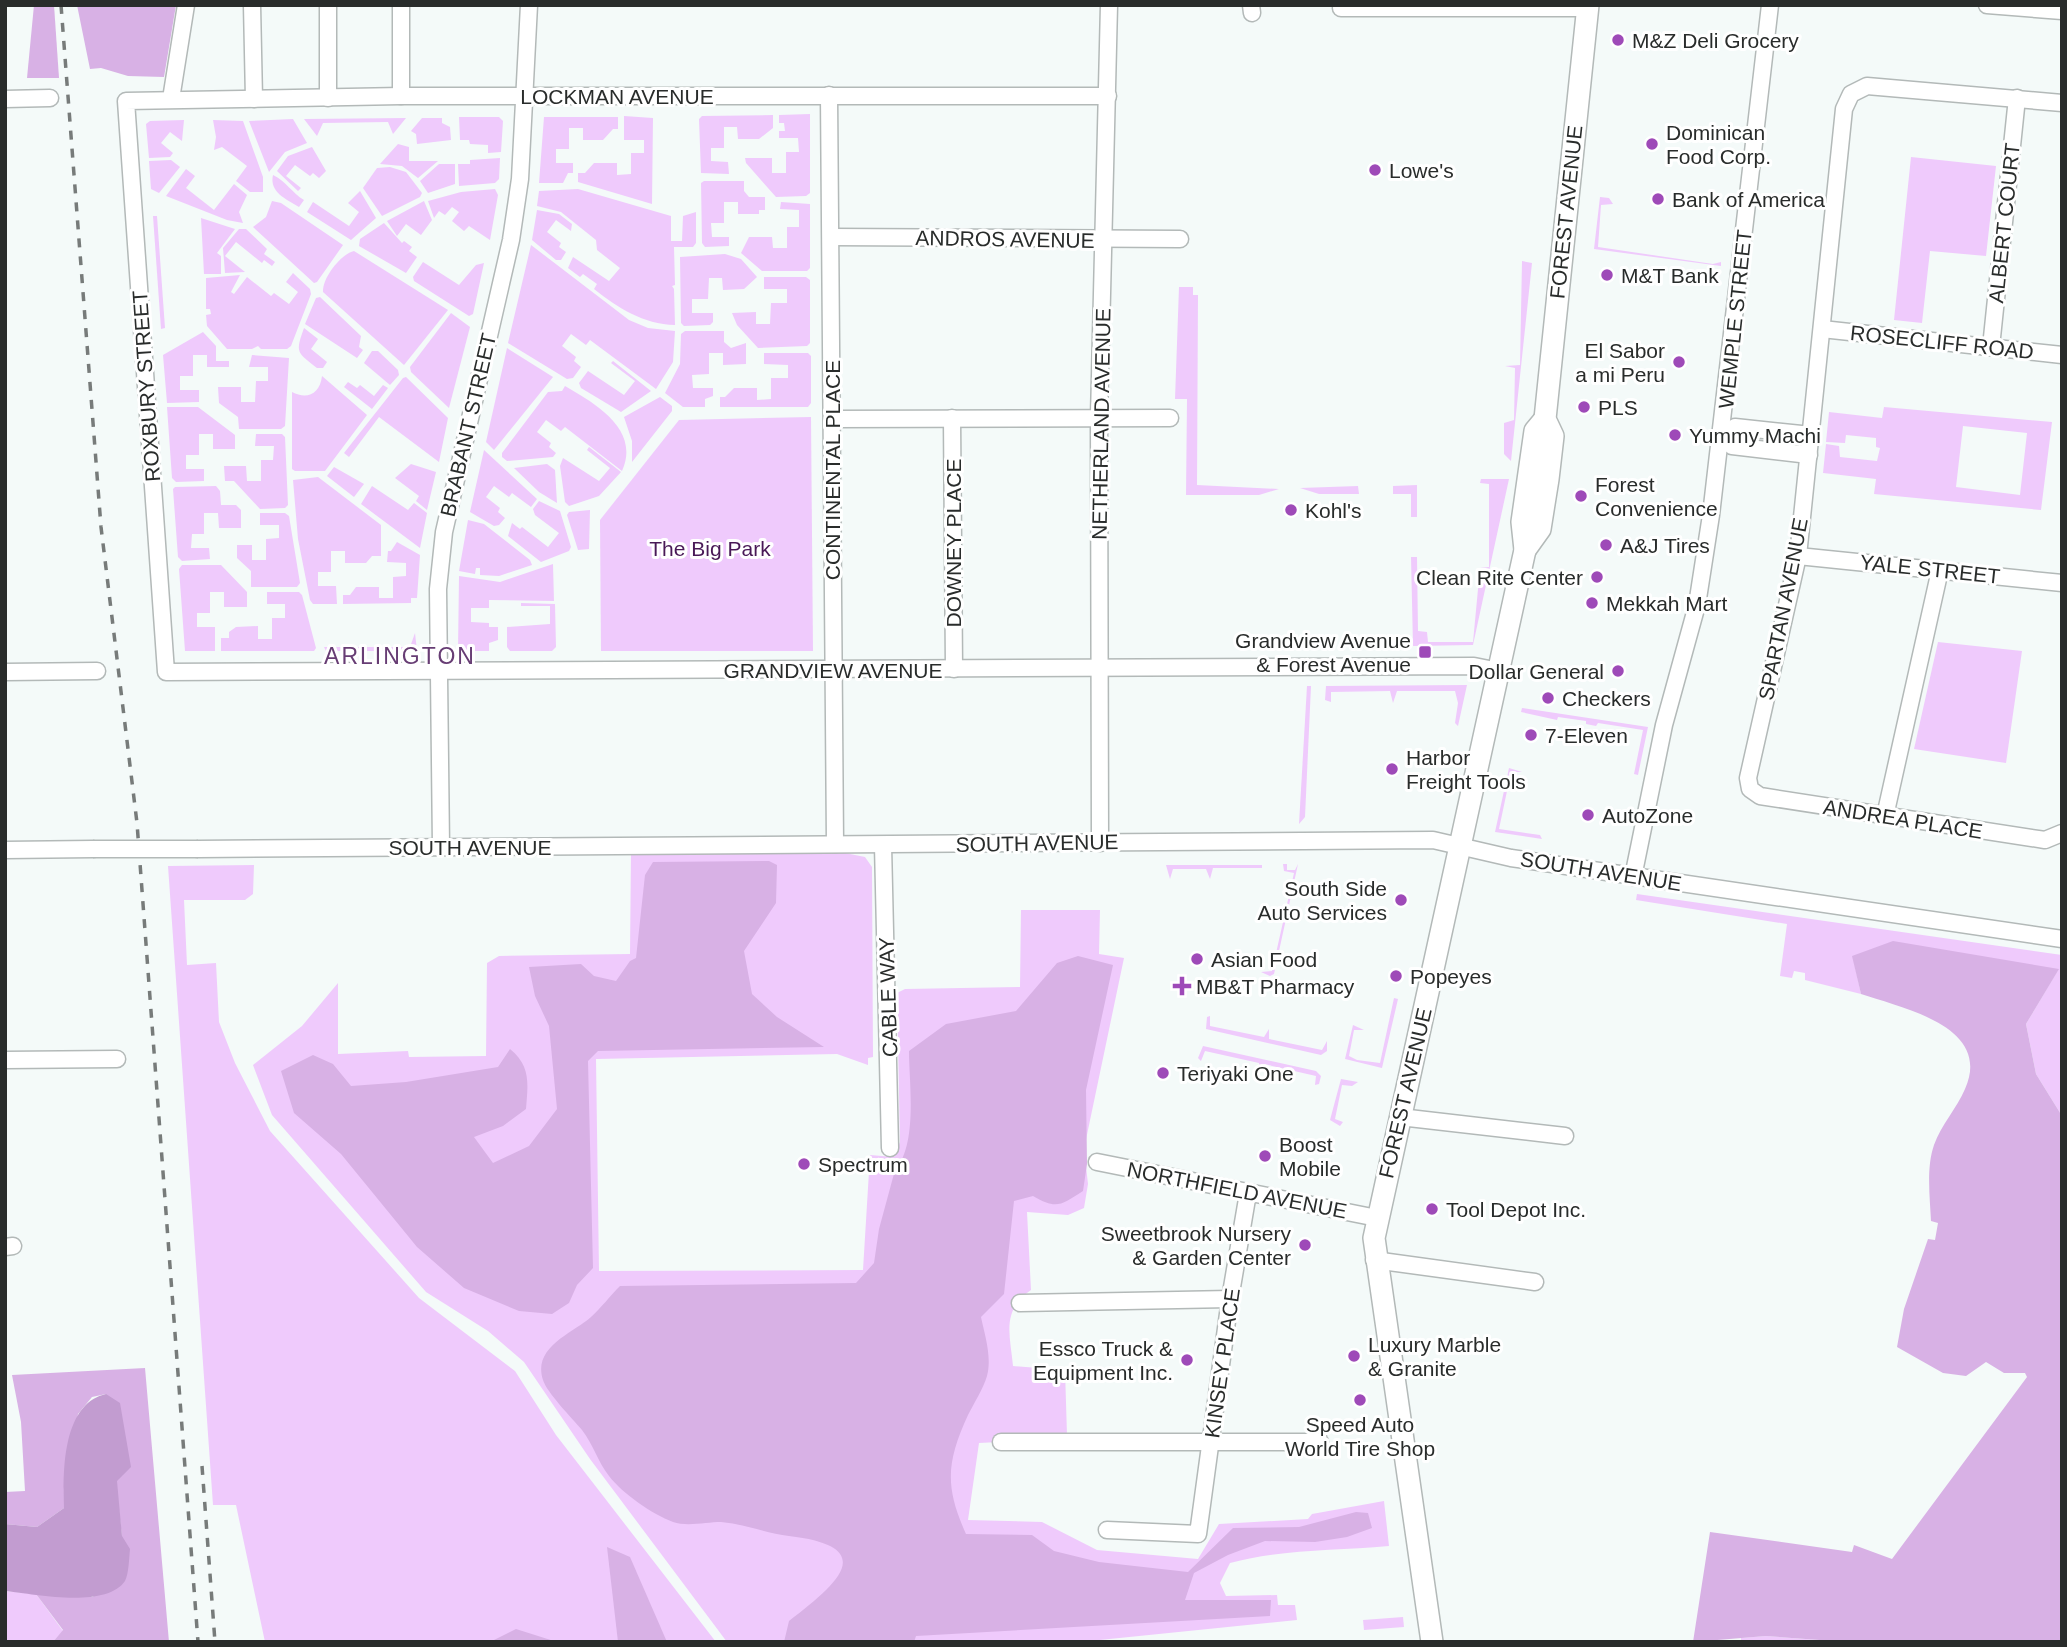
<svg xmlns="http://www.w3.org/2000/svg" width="2067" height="1647" viewBox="0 0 2067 1647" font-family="Helvetica,sans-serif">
  <rect width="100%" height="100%" fill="#f4faf9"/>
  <g fill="#efcafc" fill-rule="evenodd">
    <path d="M810 114V193L806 196 776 197 746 163 745 158H772V173H786V152H799L798 138H779V131H785L784 123H779V115Z"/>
    <path d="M773 115V128L759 139H738L737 127H724V148H711V161L728 162 729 174 701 173 699 119 702 116Z"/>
    <path d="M624 116 653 118 652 204 578 182V173H585L594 163H617V175L631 174V153H644V140H624Z"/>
    <path d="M459 117H499L503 121 501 152 488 153V145L470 144 469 140H460Z"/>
    <path d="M544 117H618V129H613L603 140H583V128H569V149H556V163H573V173H568L563 183H539Z"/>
    <path d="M406 118 393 134 388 122 323 123 317 136 304 119Z"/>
    <path d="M422 118H442V123L450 127 451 140 417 144 416 134 411 131Z"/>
    <path d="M293 119 307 143 285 152 269 172 249 121Z"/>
    <path d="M184 120 182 141 170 132 161 143 173 153 170 157 149 158 146 124 150 121Z"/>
    <path d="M213 120 243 121 263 177V192H250L236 181 247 166 222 147 214 150 216 137Z"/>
    <path d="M398 144 409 147V161H438L418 178 402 166 380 164Z"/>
    <path d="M312 147 326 171 319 178 313 173 310 176 295 165 286 176 301 188 298 191 277 171 288 156Z"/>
    <path d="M1911 157 1996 166 1986 256 1930 251 1922 323 1894 320Z"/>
    <path d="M500 158 499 179 495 183 459 186 458 164H470V160Z"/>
    <path d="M171 160 180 167 159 193 151 189 149 161Z"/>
    <path d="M439 164H455V184L428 193 420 181Z"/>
    <path d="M390 167 406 172 422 193 420 197 382 216 363 188 377 168Z"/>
    <path d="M186 169 195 176 186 188 214 210 234 184 247 195 239 212 243 223 227 220 166 196Z"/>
    <path d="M273 175C286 181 292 193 304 200L299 207C286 199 269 192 273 175Z"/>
    <path d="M704 181H744V191L749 197H765V210H759V214H738V202H724V223H711L712 237H729V246L705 247 702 243 701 183Z"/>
    <path d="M495 189 498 195 490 240 469 226 464 231 452 221 459 212 452 207 445 215 439 211 434 218 428 201 461 192Z"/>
    <path d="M578 189 671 216V241H682L683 216 696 212V243L693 247H674L675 285 672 286 674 289 675 325C643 324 618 308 594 289L597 284 583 274 580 277 568 268 573 257 609 281 620 268 597 250 596 240 561 212 537 206 539 191Z"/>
    <path d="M360 191 376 218 351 240 307 212 313 202 349 226 359 212 348 203Z"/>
    <path d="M1600 197 1609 198 1613 204 1601 205 1598 247 1713 264 1721 262V266L1594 249Z"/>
    <path d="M272 201 281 203 343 245 317 282 314 283 253 227 266 217Z"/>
    <path d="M424 201 432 220 421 235 406 224 397 236 387 221Z"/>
    <path d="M781 202 810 204V268L807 271H762L741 253 749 237H772L773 248H787V227H799V210L780 209Z"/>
    <path d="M537 210 559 214 572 224 571 231 556 220 547 232 561 243 559 247 566 252 561 260H556L532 240Z"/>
    <path d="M153 216H157L165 328 161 329Z"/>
    <path d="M201 218 235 229 217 253 221 256V274H204Z"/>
    <path d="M384 223 402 243 404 241 412 247 409 251 417 257 406 273 359 246 360 239Z"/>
    <path d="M239 229H246L267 249 264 254 275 262 272 266 264 260 262 263 236 242 225 256 245 272 225 273 223 248Z"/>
    <path d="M531 245 629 320 648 328 675 331 673 362 656 389 590 340 586 345 571 334 562 346 576 357 574 361 581 367 573 378 567 379 508 343Z"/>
    <path d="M354 251 448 310 404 365 323 292C322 278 341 254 354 251Z"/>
    <path d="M725 254 741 259 757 277 744 289 723 290 722 278H709L708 299H692V313H713V322L710 325 684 326 681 323 680 257Z"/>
    <path d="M1522 261 1532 263 1511 461 1504 454V423L1514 420 1515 368 1505 366 1520 365Z"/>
    <path d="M423 262 459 285 476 265 484 263 473 314 469 316 414 281 413 277Z"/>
    <path d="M293 273 310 289 311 294 291 346 287 349H261L258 346 252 349H227L207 326 206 315 211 314 210 309H206V278L240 275 231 292 234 294 247 277 271 296 274 293 289 304 298 292 286 282Z"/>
    <path d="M764 277H806L810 280V343L807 346 758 348 737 325 732 313 756 312V324H770L771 303H787V289H764Z"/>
    <path d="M1179 287H1193V295H1198L1197 485 1279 489 1259 495H1186L1187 399H1175Z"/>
    <path d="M320 297 361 336 359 347 363 350 357 358 305 324 316 298Z"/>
    <path d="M451 313 470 327 449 408 411 372 410 367Z"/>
    <path d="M304 328 318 339 311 349 327 362 323 368H317C297 352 295 353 304 328Z"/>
    <path d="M685 331H724V342L731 348 746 343V364L723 365V353H709V374L692 375 693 388H713V396L705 399V407H683L665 393 680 364 681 334Z"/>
    <path d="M203 332 216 346V361H229V367H207V355H193V376H180V390H199V402L167 403 163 355Z"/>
    <path d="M507 348 553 377 494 450 486 442Z"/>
    <path d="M372 351H378L398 370 399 375 390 385 364 363Z"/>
    <path d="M764 353H808L811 356V403L808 407H720V397H725L734 388H757V400L771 399V378H788V365L764 364Z"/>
    <path d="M252 355 289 358 285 426 281 429H239L238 417 219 403 218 387H241V402H255L256 381H268V367H249Z"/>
    <path d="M613 361 651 391 621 412 581 388 579 383 588 371 624 395 635 381 611 363Z"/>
    <path d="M322 376 367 415 325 471H295L292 469V392C307 400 320 394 322 376Z"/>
    <path d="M406 377 448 418 439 462 379 417 349 457 344 453 403 378Z"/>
    <path d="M348 382 357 388 360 385 374 396 383 385 388 388 372 409 344 387Z"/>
    <path d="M565 386C594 403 641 429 622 471L565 427 561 431 546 420 537 432 551 443 549 447 556 453 553 457 507 461 502 457V453L548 392 562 391Z"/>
    <path d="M660 397 672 406V411L632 462V441L624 417Z"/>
    <path d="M167 407H198L235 435V449H213V434H199V455H186V469H204V481L176 482 172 478Z"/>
    <path d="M1884 407 2052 422 2041 510 1874 494 1876 479 1823 473 1826 444 1839 446 1840 457 1877 461 1880 448 1876 447V438L1846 435 1845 443 1826 442 1829 412 1882 418ZM1963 426 2027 433 2020 495 1956 487Z"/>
    <path d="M811 417 813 651H601L600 520 679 420Z"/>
    <path d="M256 434H282L285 437 288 505 285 508 260 509 234 481H225L224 466H246L247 481H261V460H273L274 446H255Z"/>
    <path d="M589 447 621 472 599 496 569 506 565 502 560 466 563 458 599 481 610 468 587 450Z"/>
    <path d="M484 450 537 499 531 507 512 493 509 497 494 486 486 497 500 508 498 512 505 518 499 525 494 526 470 512Z"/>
    <path d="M411 464 436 472 427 510 416 501 419 496 395 478Z"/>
    <path d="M547 464 555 470 557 503 539 492 514 468Z"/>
    <path d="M334 467 364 484 354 497 327 476Z"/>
    <path d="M318 477 381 525V556H372L366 563H345V551H331V572H318V586H336L337 604H313L310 600 298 539 293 480Z"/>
    <path d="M1481 479H1509L1473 645 1413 646 1411 557H1417L1418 631 1427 632 1428 642H1473L1480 568 1489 567V484L1480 483Z"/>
    <path d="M1417 485V517H1411V494H1393V486Z"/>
    <path d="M216 486 220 491 221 505H236L241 510V528H219L218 513H204V534H192L191 548H209L210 559 182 561 178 557 173 489 175 487Z"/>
    <path d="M372 486 408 510 414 503 427 513 420 548 361 504Z"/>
    <path d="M1358 486 1359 494H1319L1300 488Z"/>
    <path d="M539 501 560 511 571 547 569 551 541 562 508 536 512 523 520 529 522 527 548 547 559 533 535 515 533 509Z"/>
    <path d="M590 510 589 549 578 550 567 515 569 512Z"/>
    <path d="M260 513H285L289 516 300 583 297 587H251V571L237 558V545H252V560H266V539L279 538V525H260Z"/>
    <path d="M468 520 484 524 530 560 532 565 499 576 480 575V568H476L475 574 459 571Z"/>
    <path d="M397 542 420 555 417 598H411V603L343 604V595H350L356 587H379V598H393V577L406 576V563L387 562 388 551H391Z"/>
    <path d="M553 564 554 601 489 600V608H471V622L489 623V627H498V640L489 643V651H458L459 576 500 582Z"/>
    <path d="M182 565H221L247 592V607H224V592H210V613H197V627H215V651H185L179 569Z"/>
    <path d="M267 592H299L302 595 316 648 314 651H221V638H229V632L236 627 258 626V639H272V618H285V604H267Z"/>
    <path d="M521 603 555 604 556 647 552 651H510L507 647V627L550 624V606H521Z"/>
    <path d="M415 633 417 651H326L324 647H410Z"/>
    <path d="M1938 642 2022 651 2006 763 1914 749Z"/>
    <path d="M1467 685 1458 726 1455 723 1458 703 1455 691H1397L1393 703 1390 691 1331 692V702L1325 700 1326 686Z"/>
    <path d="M1307 686H1311L1305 817 1299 824Z"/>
    <path d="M1522 708 1648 727 1638 775 1634 774 1643 730 1598 723 1596 726 1586 724V721L1558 717 1557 720 1521 712Z"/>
    <path d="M1509 768 1522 772H1511L1499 829 1540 835 1542 839 1495 832Z"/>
    <path d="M835 851 865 857 872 867 873 1057 868 1058V1065L837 1054 596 1059 599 1271 863 1270 870 1155 894 1157 900 1142 897 993 905 989 1020 987 1021 910H1100L1099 954 1124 958 1084 1149 1088 1184 1084 1208 1068 1215 1027 1212 1031 1290C1001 1311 1010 1334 1013 1366L1065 1370 1067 1435 1057 1439 979 1443 968 1520 1042 1522 1097 1550 1198 1559 1219 1524 1308 1519 1312 1514 1384 1501 1389 1546C1335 1551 1282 1549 1230 1563L1220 1583 1226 1596 1277 1595 1278 1605H1295L1297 1620 1080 1642H727L590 1459 524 1362 488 1331 426 1292 272 1115 253 1065 302 1026 338 983V1054L408 1051 409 1057 486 1056 487 963 499 956 630 954 631 852Z"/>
    <path d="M1283 864H1287V870H1295L1298 864 1274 974 1270 976 1261 972 1272 971 1294 873 1284 871Z"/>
    <path d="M254 865 253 894 245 900H184L187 965 216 963 219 1022 235 1063 270 1131 419 1298 515 1371 556 1435 716 1642H265L236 1505H213L168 866Z"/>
    <path d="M1166 865H1262V868H1213L1210 879 1206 869H1173L1170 879Z"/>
    <path d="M1637 894 2062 955V1116L2036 1074 2026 1024 2058 970 1853 957 1861 994 1805 980V973L1794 971 1792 978 1780 976 1787 924 1636 900Z"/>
    <path d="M1394 998 1398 999 1382 1068 1345 1059 1353 1025 1364 1030H1354L1349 1056 1357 1060 1380 1063Z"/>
    <path d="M1210 1016V1026L1264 1037 1269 1029V1039L1322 1050 1327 1041V1051L1321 1055 1206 1029 1207 1017Z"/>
    <path d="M1203 1046 1316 1071 1321 1076 1319 1084 1315 1085 1316 1076 1264 1064 1259 1073V1063L1205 1051 1201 1061 1198 1058Z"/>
    <path d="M1341 1079 1358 1082 1352 1086 1342 1085 1335 1119 1343 1122 1340 1126 1330 1120Z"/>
    <path d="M5 1591 36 1594 63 1631 53 1642H5Z"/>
    <path d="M1403 1617 1404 1627 1364 1630 1363 1620Z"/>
    <path d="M1766 1636 1847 1642H1741V1638Z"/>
  </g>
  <g fill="#d8b1e5">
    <path d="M34 5H54L59 78H27Z"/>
    <path d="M77 5H176L164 77 128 76 101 68 90 69Z"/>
    <path d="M769 861 777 865 776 903 744 951 752 994 777 1017 824 1047 598 1051 588 1061 593 1268 577 1285 569 1303 552 1314 519 1311 464 1288 417 1247 341 1154 294 1113 281 1071 313 1055 333 1064 351 1086 406 1082 498 1067 510 1049C531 1066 528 1084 526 1109L503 1126 474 1137 493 1163 529 1146 557 1109 549 1026 535 996 529 967 581 964 594 976 616 981 630 961 636 958 645 875 653 862Z"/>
    <path d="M1893 941 2059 969 2026 1024 2036 1074 2062 1116V1642H1847L1766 1636 1693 1642 1710 1532 1852 1552 1854 1545 1892 1559 2027 1377 2025 1373H2004L1986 1362 1966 1376 1943 1373 1897 1347 1904 1309 1928 1239 1935 1240 1938 1223 1931 1221C1930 1198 1926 1168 1934 1145 1941 1125 1957 1108 1965 1089 1993 1026 1902 1008 1861 994L1852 956Z"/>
    <path d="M1078 956 1113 965 1086 1090 1087 1164 1083 1191C1061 1205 1057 1210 1033 1196L1014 1201 1004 1294 981 1317C985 1336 992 1357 987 1376 983 1389 974 1403 968 1415 946 1463 945 1487 966 1534L1032 1535 1054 1551 1099 1562 1188 1572 1233 1528 1299 1527 1356 1512 1368 1513 1372 1528 1347 1537 1315 1542 1265 1541 1228 1555 1194 1573 1185 1600H1271L1270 1616 916 1636 914 1642H784L789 1621C836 1585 882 1547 789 1536 766 1533 744 1524 721 1522 707 1522 687 1527 673 1522 652 1514 623 1494 609 1476 598 1462 593 1444 582 1430 572 1418 547 1393 543 1380 532 1347 573 1333 591 1317 601 1308 610 1296 620 1286L856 1283 874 1263 879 1229 895 1170C918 1144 909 1083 909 1051L946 1024 1016 1011 1057 963Z"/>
    <path d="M145 1368 169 1642H53L63 1630 36 1594 93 1597 122 1537 106 1394 92 1397 78 1414 64 1508 37 1527 5 1524V1492L25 1491 21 1422 12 1375Z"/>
    <path d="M607 1547 630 1557 667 1642H618Z"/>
    <path d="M516 1629 557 1642H490Z"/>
  </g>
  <path fill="#c29cd0" d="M106 1394 120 1403 131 1467 117 1481 122 1536 130 1549C129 1558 129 1573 125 1581 106 1609 35 1594 5 1591V1524L37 1527 64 1508C63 1472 62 1404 106 1394Z"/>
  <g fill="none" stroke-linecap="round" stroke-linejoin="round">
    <defs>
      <g id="minor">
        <path d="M252 5 254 99"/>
        <path d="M328 5V98"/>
        <path d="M401 5V96"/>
        <path d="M1251 5 1252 13"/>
        <path d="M1987 5 2062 11"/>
        <path d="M1341 8H1588"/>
        <path d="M829 95 835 844"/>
        <path d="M1108 96H401L126 101 166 672 1474 666 1499 671"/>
        <path d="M5 99 50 98"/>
        <path d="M171 99 186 5"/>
        <path d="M2062 103 1867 86 1851 94 1844 109 1798 556 1748 778 1750 789 1760 796 2045 840 2062 833"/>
        <path d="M831 237 1180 239"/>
        <path d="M1822 329 2062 355"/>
        <path d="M1991 347 2017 98"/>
        <path d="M952 418 954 669"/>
        <path d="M832 419 1170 418"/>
        <path d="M1809 455 1732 446 1722 435 1735 427 1811 435"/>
        <path d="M1798 556 2062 583"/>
        <path d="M5 672 97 671"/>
        <path d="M1885 816 1940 570"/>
        <path d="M1100 843 1099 417 1109 5"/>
        <path d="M883 845 890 1148"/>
        <path d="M441 847 438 589 444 532 511 240 520 179 529 5"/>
        <path d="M198 849 1433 840 1511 858 2062 939"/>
        <path d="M5 850 93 849"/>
        <path d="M1633 877 1664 725 1697 605 1711 515 1770 5"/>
        <path d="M5 1060 117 1059"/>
        <path d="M1400 1117 1565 1136"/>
        <path d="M1097 1162 1377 1218"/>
        <path d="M5 1247 13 1246"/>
        <path d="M1374 1260 1535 1282"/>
        <path d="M1020 1303 1230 1299"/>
        <path d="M1001 1442H1320"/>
        <path d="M1107 1530 1198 1534 1230 1299 1248 1193"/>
      </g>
      <g id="major">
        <path d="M1525 550 1540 529 1548 479 1553 436 1545 419 1588 5"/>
        <path d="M1432 1642 1374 1238 1525 550 1522 522 1535 431 1545 419"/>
      </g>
    </defs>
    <use href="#minor" stroke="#b3b9b8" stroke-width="19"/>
    <use href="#major" stroke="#b3b9b8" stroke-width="24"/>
    <use href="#minor" stroke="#fff" stroke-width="16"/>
    <use href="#major" stroke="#fff" stroke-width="21"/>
    <g stroke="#777b7a" stroke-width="3.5" stroke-dasharray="9 9" stroke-linecap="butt">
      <path d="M61 5 101 527 137 823 198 1642"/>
      <path d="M202 1466 215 1642"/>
    </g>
    <defs>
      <path id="minor-bridge" d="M93 849H198"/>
    </defs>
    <use href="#minor-bridge" stroke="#b3b9b8" stroke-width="19" stroke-linecap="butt"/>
    <use href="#minor-bridge" stroke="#fff" stroke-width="16"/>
  </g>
  <g fill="#9e4ab8" stroke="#fff" stroke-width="2.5">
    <circle cx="1618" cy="40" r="7"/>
    <circle cx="1652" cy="144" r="7"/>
    <circle cx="1375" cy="170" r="7"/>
    <circle cx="1658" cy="199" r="7"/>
    <circle cx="1607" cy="275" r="7"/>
    <circle cx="1679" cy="362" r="7"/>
    <circle cx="1584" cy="407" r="7"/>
    <circle cx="1675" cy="435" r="7"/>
    <circle cx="1581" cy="496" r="7"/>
    <circle cx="1291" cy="510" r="7"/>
    <circle cx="1606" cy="545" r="7"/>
    <circle cx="1597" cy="577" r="7"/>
    <circle cx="1592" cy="603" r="7"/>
    <rect x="1418" y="645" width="14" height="14" rx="3.5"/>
    <circle cx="1618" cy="671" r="7"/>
    <circle cx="1548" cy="698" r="7"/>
    <circle cx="1531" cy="735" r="7"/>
    <circle cx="1392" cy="769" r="7"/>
    <circle cx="1588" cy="815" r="7"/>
    <circle cx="1401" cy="900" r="7"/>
    <circle cx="1197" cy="959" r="7"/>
    <circle cx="1396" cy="976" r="7"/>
    <path d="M1178.5 975.5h7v7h7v7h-7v7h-7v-7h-7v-7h7z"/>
    <circle cx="1163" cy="1073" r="7"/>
    <circle cx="1265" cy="1156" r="7"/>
    <circle cx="804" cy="1164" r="7"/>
    <circle cx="1432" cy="1209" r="7"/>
    <circle cx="1305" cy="1245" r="7"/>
    <circle cx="1354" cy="1356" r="7"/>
    <circle cx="1187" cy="1360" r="7"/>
    <circle cx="1360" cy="1400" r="7"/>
  </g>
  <g text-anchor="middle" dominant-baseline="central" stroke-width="6" stroke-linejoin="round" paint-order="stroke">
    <g font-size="21" fill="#292c2b" stroke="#fff" text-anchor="start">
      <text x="1632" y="40">M&amp;Z Deli Grocery</text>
      <text x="1666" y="132">Dominican<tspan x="1666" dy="24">Food Corp.</tspan></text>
      <text x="1389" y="170">Lowe's</text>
      <text x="1672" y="199">Bank of America</text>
      <text x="1621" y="275">M&amp;T Bank</text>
      <text x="1665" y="350" text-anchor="end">El Sabor<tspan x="1665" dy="24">a mi Peru</tspan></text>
      <text x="1598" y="407">PLS</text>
      <text x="1689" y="435">Yummy Machi</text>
      <text x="1595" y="484">Forest<tspan x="1595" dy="24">Convenience</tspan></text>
      <text x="1305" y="510">Kohl's</text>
      <text x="1620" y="545">A&amp;J Tires</text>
      <text x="1583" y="577" text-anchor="end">Clean Rite Center</text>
      <text x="1606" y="603">Mekkah Mart</text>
      <text x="1411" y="640" text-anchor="end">Grandview Avenue<tspan x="1411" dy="24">&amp; Forest Avenue</tspan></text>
      <text x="1604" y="671" text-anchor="end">Dollar General</text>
      <text x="1562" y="698">Checkers</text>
      <text x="1545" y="735">7-Eleven</text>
      <text x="1406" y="757">Harbor<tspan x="1406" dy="24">Freight Tools</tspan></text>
      <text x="1602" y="815">AutoZone</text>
      <text x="1387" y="888" text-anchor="end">South Side<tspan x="1387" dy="24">Auto Services</tspan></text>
      <text x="1211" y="959">Asian Food</text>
      <text x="1410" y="976">Popeyes</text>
      <text x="1196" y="986">MB&amp;T Pharmacy</text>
      <text x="1177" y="1073">Teriyaki One</text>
      <text x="1279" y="1144">Boost<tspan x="1279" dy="24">Mobile</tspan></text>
      <text x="818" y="1164">Spectrum</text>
      <text x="1446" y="1209">Tool Depot Inc.</text>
      <text x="1291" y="1233" text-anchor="end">Sweetbrook Nursery<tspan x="1291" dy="24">&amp; Garden Center</tspan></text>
      <text x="1368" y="1344">Luxury Marble<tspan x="1368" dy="24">&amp; Granite</tspan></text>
      <text x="1173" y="1348" text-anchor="end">Essco Truck &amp;<tspan x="1173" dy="24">Equipment Inc.</tspan></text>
      <text x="1360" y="1424" text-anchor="middle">Speed Auto<tspan x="1360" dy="24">World Tire Shop</tspan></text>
    </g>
    <g font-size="21" fill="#292c2b" stroke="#fff">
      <text x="617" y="96">LOCKMAN AVENUE</text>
      <text transform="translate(1566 212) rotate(-84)">FOREST AVENUE</text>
      <text transform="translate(2004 223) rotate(-84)">ALBERT COURT</text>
      <text transform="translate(1005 239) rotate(1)">ANDROS AVENUE</text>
      <text transform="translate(1735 319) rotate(-84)">WEMPLE STREET</text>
      <text transform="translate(1942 342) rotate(6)">ROSECLIFF ROAD</text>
      <text transform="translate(146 386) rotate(-94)">ROXBURY STREET</text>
      <text transform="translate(1101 424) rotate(-89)">NETHERLAND AVENUE</text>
      <text transform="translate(468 425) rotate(-77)">BRABANT STREET</text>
      <text transform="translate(832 470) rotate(-90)">CONTINENTAL PLACE</text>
      <text transform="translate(953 543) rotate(-90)">DOWNEY PLACE</text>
      <text transform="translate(1930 569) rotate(6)">YALE STREET</text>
      <text transform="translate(1783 609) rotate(-79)">SPARTAN AVENUE</text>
      <text x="833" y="670">GRANDVIEW AVENUE</text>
      <text transform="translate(1903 819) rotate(9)">ANDREA PLACE</text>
      <text transform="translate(1037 843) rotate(-1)">SOUTH AVENUE</text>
      <text x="470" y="847">SOUTH AVENUE</text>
      <text transform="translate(1601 871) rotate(9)">SOUTH AVENUE</text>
      <text transform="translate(888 997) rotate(-92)">CABLE WAY</text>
      <text transform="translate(1405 1093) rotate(-77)">FOREST AVENUE</text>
      <text transform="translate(1237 1190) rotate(11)">NORTHFIELD AVENUE</text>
      <text transform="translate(1222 1363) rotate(-82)">KINSEY PLACE</text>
    </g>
    <g font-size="21" fill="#491957" stroke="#fff">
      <text x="710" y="548">The Big Park</text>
    </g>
    <g font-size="23" letter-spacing="2" fill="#673d74" stroke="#fff">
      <text x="400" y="656">ARLINGTON</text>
    </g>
  </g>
  <rect width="2067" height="1647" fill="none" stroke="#292c2b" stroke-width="14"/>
</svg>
